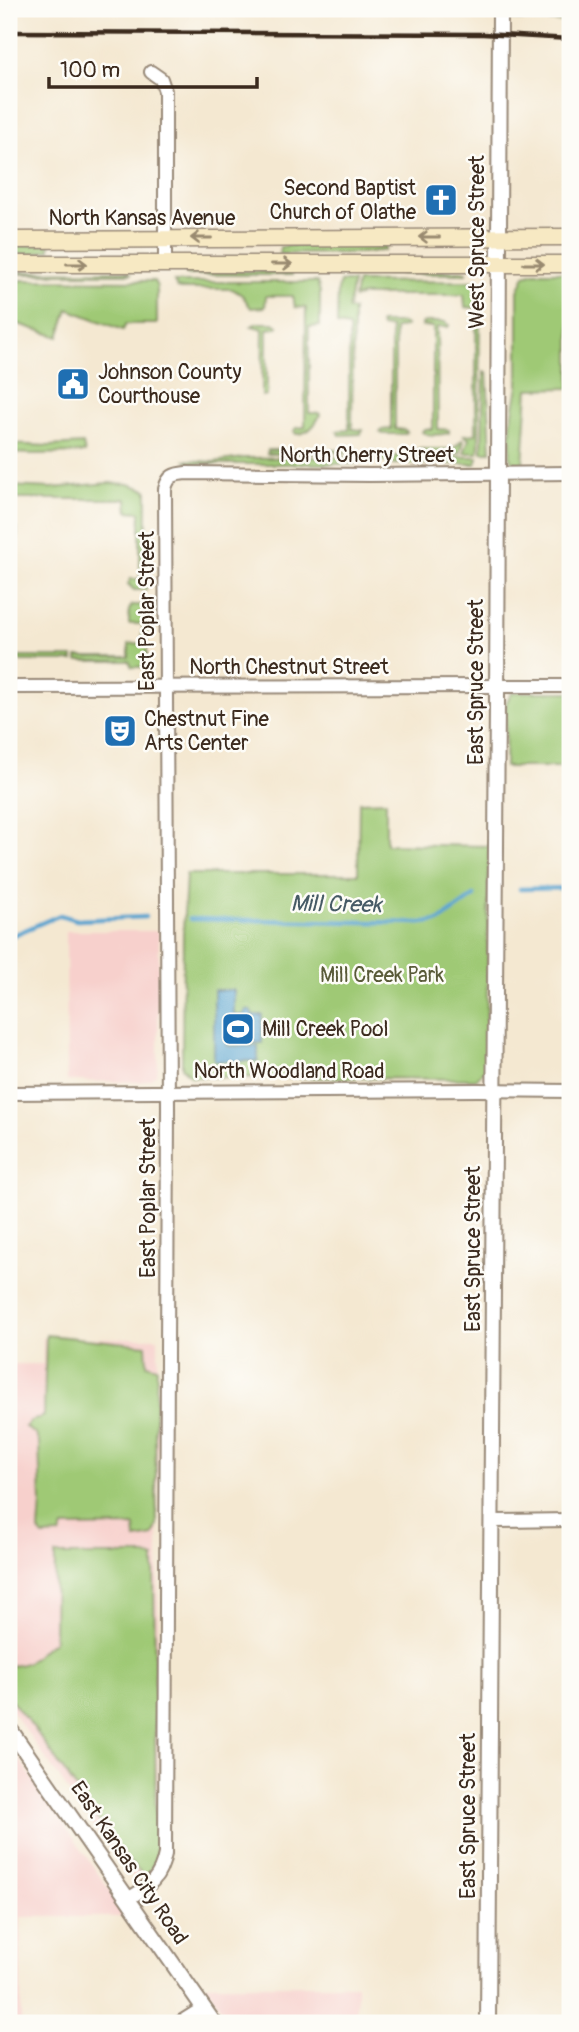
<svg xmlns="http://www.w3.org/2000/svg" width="579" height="2032" viewBox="0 0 579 2032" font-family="Pangolin,sans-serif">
  <rect width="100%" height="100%" fill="#fdfcf7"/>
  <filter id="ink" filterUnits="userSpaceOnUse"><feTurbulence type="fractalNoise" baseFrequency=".0143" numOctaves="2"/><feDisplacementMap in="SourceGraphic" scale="14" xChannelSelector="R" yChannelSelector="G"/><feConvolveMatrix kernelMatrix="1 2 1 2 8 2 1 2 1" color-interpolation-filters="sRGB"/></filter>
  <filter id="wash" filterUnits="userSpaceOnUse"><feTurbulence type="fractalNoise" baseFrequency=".00686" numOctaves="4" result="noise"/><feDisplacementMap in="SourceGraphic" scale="28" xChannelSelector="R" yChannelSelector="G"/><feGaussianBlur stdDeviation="1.57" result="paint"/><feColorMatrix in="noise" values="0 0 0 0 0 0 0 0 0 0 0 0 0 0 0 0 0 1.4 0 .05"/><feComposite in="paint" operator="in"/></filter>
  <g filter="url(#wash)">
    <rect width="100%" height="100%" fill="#f4e8d1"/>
    <g fill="#f7d0cc">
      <path d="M66 931H159L158 1067 157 1073 151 1079 141 1082 67 1081Z"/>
      <path d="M43 1338H158V1858L151 1872 140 1876H131L124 1869 9 1707V1364H43Z"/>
      <path d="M9 1744 128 1917H21V2023H9Z"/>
      <path d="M205 1985H357L356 2023H231Z"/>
    </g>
    <g fill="#9fc975" stroke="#6d7a4a" stroke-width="2">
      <path d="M506 9H570V22L506 19Z"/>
      <path d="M50 244V250L32 254H9V246Z"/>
      <path d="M385 244V250L362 253 280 254V247L286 246Z"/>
      <path d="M126 271 132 274H9V272Z"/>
      <path d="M286 271 292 272V275H186V272Z"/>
      <path d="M354 271H460L467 272V274H348Z"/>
      <path d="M534 272H570V388L528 389 523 465 512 462 510 457 511 423 518 386V291L525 275Z"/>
      <path d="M9 280 154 281 157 287V324H126L123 330 68 309 59 337 9 321Z"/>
      <path d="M475 281 480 288 479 445 478 453H464L469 439 464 435 476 434V308L465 307 464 295H362L354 298 357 282Z"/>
      <path d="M174 282H317L320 292V326L309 327V413H319L320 415C315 426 308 434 296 434L294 431 296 428 305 427 306 308 295 307 293 296H266L265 307 251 308 242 295 232 289H181L177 288Z"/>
      <path d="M340 282H353L348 309 353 310 352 429 363 430 361 434 340 435 337 431 349 430V327L337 325 338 288Z"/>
      <path d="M426 322H445L449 325 448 327H437L438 429 449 430V433C441 435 428 436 422 432L424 429H433V327L422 326V323Z"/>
      <path d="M257 323H274L278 326 276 328 267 329V395L262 396 263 329 252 326Z"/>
      <path d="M380 323H403L406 325 405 327 395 328V429L405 430 407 432 404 434H383L380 432 382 430 391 429V328L381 327Z"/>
      <path d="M484 372H487L491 452H482Z"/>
      <path d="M462 440 464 441 460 453H416L417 449H449L454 448Z"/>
      <path d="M9 444 49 446 83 444 85 453 33 454 9 453Z"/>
      <path d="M268 450H356L360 452 267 454Z"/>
      <path d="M387 456 478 457 476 464H389L382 460V457Z"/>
      <path d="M358 457 361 458 354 464H190L186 460 213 462 244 458Z"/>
      <path d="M109 483 129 484 147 490 146 590H134L128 584 131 579H140V512L128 511 127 499H9V486L52 488Z"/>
      <path d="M14 526 17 528 16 549 9 551V527Z"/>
      <path d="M132 605H145L147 610V667H132L129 661H77V657H129V644L142 643 143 624H129V610Z"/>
      <rect x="9" y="657" width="64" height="4"/>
      <path d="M517 692H570V767H505L506 703 512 693Z"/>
      <path d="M386 801V844L489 846 486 1068 476 1079 191 1077 182 1067 183 933 186 874H358L359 802Z"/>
      <path d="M46 1335 146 1345 147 1364 157 1367 155 1433 157 1526 153 1536 136 1539 135 1526 63 1527 60 1535 43 1536 39 1531 41 1503 39 1442 36 1435 25 1427 31 1421 44 1416Z"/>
      <path d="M55 1555H146L154 1558 156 1859 149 1873 144 1875 125 1858 31 1724 9 1698V1666C37 1665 33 1652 54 1642Z"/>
    </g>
    <path fill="#56a3cf" stroke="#486676" stroke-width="2" d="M214 990H234V1015H244L246 1010H250L253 1015H262V1043H226L227 1046H258V1061H214Z"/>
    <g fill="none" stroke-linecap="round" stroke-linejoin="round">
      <g stroke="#56a3cf" stroke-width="4.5">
        <path d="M520 889 570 888"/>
        <path d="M190 919 422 923 439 921 474 896"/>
        <path d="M9 937 60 915 77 920 145 917"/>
      </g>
    </g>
  </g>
  <g filter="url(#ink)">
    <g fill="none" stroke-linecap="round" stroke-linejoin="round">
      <defs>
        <g id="minor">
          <path d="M151 72 161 79 165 91V264"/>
          <path d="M9 687 570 686"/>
          <path d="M9 1093 478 1090 570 1091"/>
          <path d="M492 1521 570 1520"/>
          <path d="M128 1899C149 1886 160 1880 165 1854L168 1108 165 489C168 476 174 474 186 473L370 475 570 473"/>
          <path d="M179 2023 203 2008"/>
        </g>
        <g id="tertiary">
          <path d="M9 1728 214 2023"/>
          <path d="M488 2023 497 700 500 9"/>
        </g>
        <g id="secondary">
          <path d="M9 240 570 237"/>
          <path d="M9 264H570"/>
        </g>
      </defs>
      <use href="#minor" stroke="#988978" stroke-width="16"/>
      <use href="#tertiary" stroke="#988978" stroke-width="18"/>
      <use href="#secondary" stroke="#988978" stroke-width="19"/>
      <use href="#minor" stroke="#fff" stroke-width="12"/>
      <use href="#tertiary" stroke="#fff" stroke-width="14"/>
      <use href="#secondary" stroke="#f7e9c3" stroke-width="16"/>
      <path stroke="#3b2a1e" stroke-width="4.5" d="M9 32 483 34 570 39"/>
    </g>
    <defs><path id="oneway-shaft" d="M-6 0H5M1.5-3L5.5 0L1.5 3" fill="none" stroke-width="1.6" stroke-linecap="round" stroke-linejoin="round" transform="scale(1.75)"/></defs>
    <g stroke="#998a70">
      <use href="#oneway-shaft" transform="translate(429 237) rotate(180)"/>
      <use href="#oneway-shaft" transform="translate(201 238) rotate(180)"/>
      <use href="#oneway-shaft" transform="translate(77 264)"/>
      <use href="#oneway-shaft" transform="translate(282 264)"/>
      <use href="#oneway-shaft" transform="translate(534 264)"/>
    </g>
  </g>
  <defs>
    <symbol id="church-square" viewBox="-11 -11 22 22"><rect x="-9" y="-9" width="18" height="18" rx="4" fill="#1f6fb2" stroke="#fdfcf7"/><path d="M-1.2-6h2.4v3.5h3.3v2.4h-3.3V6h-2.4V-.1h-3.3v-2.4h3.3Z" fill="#fff"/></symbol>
    <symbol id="civic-square" viewBox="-11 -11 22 22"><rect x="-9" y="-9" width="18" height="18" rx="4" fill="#1f6fb2" stroke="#fdfcf7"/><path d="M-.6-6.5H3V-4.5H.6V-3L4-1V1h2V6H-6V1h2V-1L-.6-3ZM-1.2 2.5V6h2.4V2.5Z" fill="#fff"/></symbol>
    <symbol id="theatre-square" viewBox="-11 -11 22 22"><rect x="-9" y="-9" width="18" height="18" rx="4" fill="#1f6fb2" stroke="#fdfcf7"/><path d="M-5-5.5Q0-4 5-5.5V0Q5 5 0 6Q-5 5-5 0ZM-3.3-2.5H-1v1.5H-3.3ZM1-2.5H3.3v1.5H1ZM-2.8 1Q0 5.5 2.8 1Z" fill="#fff"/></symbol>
    <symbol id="stadium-square" viewBox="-11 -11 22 22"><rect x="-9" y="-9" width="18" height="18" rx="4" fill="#1f6fb2" stroke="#fdfcf7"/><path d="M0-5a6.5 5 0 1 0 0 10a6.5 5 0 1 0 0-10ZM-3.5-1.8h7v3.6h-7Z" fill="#fff"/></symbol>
  </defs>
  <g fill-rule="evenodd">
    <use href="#church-square" x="422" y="181" width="38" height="38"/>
    <use href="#civic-square" x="54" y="365" width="38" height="38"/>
    <use href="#theatre-square" x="101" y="712" width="38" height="38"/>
    <use href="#stadium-square" x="219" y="1010" width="38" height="38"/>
  </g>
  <g text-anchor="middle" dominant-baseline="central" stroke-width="5" stroke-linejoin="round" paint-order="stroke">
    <g font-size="21" fill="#3b2a1e" stroke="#fdfcf7" text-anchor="start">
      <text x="416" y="188" text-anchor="end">Second Baptist<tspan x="416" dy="24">Church of Olathe</tspan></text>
      <text x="98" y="372">Johnson County<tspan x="98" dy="24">Courthouse</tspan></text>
      <text x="144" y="719">Chestnut Fine<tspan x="144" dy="24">Arts Center</tspan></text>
      <text x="262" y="1029">Mill Creek Pool</text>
    </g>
    <g font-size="21" fill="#3b2a1e" stroke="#fdfcf7">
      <text x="142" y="218">North Kansas Avenue</text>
      <text transform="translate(477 242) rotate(-90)">West Spruce Street</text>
      <text x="367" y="455">North Cherry Street</text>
      <text transform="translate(147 611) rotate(-90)">East Poplar Street</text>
      <text x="289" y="667">North Chestnut Street</text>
      <text transform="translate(476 682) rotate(-90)">East Spruce Street</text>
      <text x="289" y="1071">North Woodland Road</text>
      <text transform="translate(148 1198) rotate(-90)">East Poplar Street</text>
      <text transform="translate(473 1249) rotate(-90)">East Spruce Street</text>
      <text transform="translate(468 1816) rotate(-90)">East Spruce Street</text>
      <text transform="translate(129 1863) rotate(56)">East Kansas City Road</text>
    </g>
    <g font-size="21" fill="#595a38" stroke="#fdfcf7">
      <text x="382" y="975">Mill Creek Park</text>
    </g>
    <g font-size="23" font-style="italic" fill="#465a65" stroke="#fdfcf7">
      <text transform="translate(336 904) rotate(1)">Mill Creek</text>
    </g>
  </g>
  <rect width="579" height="2032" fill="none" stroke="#fdfcf7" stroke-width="35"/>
  <path d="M49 77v10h208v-10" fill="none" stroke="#3b2a1e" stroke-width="3.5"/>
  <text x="60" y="77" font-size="21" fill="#3b2a1e" stroke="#fdfcf7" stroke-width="5" paint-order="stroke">100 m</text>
</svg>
